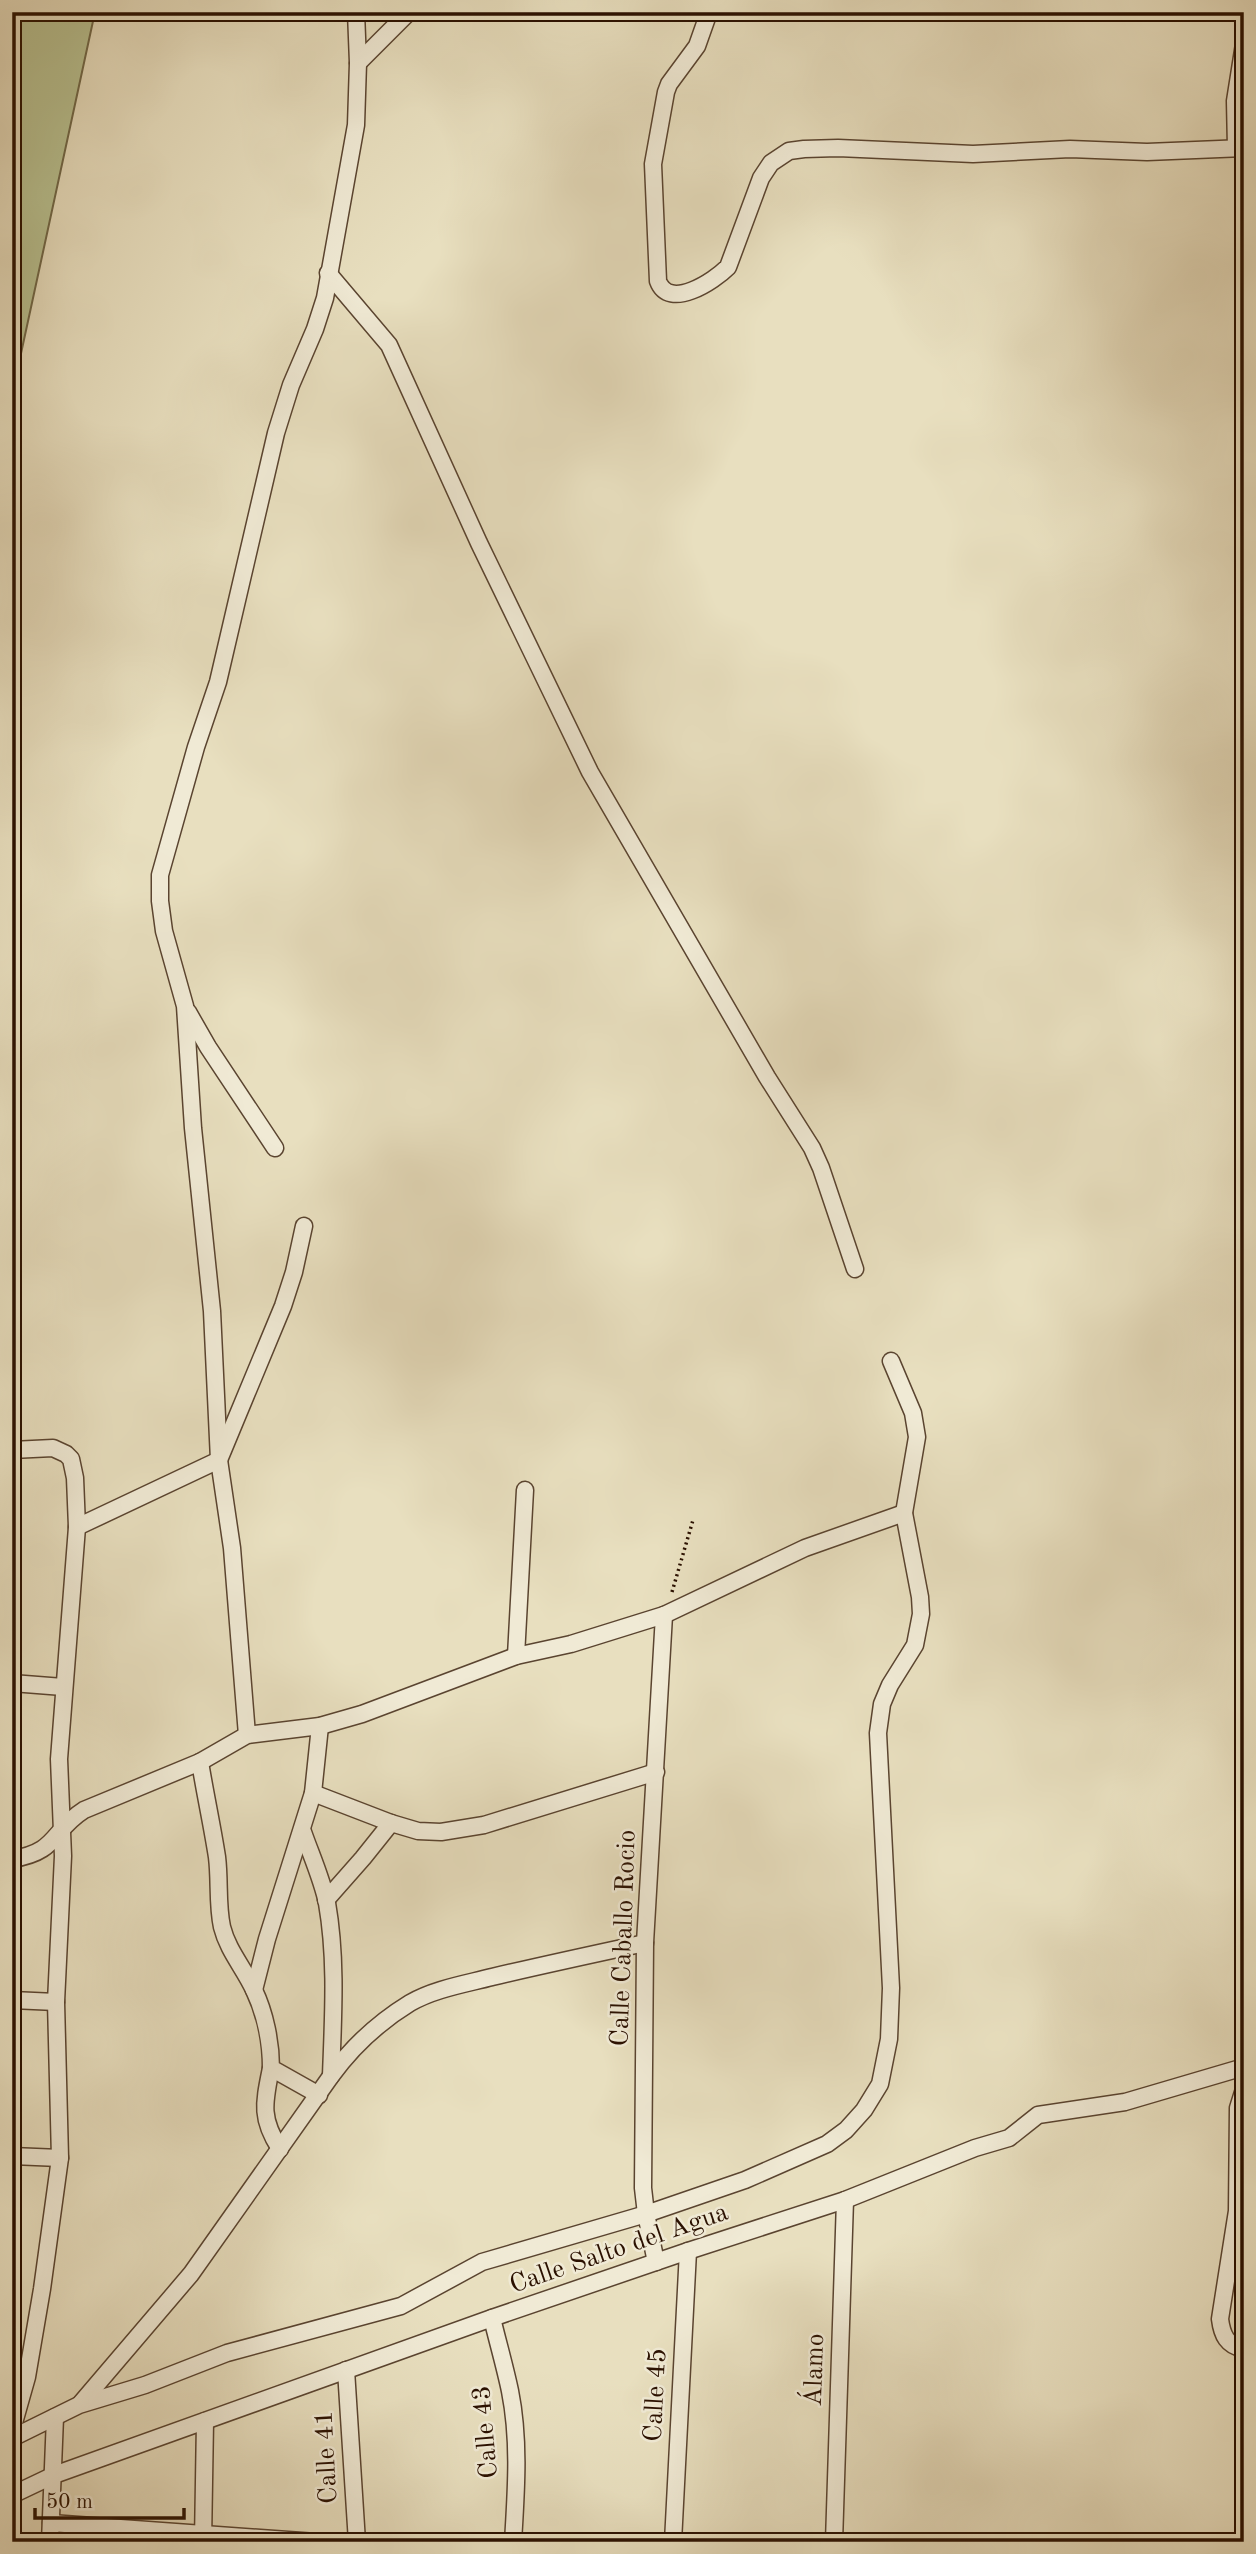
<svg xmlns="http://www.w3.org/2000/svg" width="1256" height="2554" viewBox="0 0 1256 2554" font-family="'Old Standard TT',serif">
  <rect width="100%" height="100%" fill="#e8dfbf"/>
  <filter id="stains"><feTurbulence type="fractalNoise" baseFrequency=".00286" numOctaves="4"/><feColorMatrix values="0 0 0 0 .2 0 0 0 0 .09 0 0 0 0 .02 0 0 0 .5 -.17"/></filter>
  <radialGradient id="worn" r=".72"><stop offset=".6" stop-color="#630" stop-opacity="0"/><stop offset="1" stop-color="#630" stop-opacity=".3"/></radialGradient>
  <path fill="#b8c191" stroke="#716848" stroke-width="2" d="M12 12H95L12 395Z"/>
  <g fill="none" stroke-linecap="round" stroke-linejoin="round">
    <defs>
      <g id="street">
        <path d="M709 12 697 46 669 84 666 92 653 164 658 281C669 311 714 281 728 267L761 178 771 163 789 151 804 149 838 148 973 154 1070 149 1147 152 1244 148"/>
        <path d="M358 63 409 12"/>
        <path d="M1236 148 1235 101 1244 44"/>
        <path d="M328 273 389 345 479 543 590 772 767 1077 812 1148 821 1168 855 1269"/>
        <path d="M188 1012 208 1047 275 1148"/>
        <path d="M12 1450 53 1448 66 1454 71 1459 75 1478 77 1527 59 1759 63 1856 56 2002 60 2158 42 2289 27 2377 12 2430"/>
        <path d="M77 1527 219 1460 283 1306 294 1272 304 1226"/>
        <path d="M516 1656 525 1490"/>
        <path d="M12 1683 63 1687"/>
        <path d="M247 1735 232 1548 219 1460 212 1311 193 1128 185 1006 164 931 160 901V875L196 747 218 682 276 433 291 385 315 329 325 298 356 125 358 63 356 12"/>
        <path d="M200 1762C205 1793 212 1825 217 1857 220 1881 217 1904 222 1927 228 1951 244 1968 254 1990 265 2013 271 2042 271 2068L319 2095"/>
        <path d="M313 1793 391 1823 418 1831 441 1832 484 1825 656 1772"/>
        <path d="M303 1832C311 1855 322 1879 327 1903 337 1960 333 2018 331 2076"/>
        <path d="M12 1859C58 1852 51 1831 84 1810L200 1762 247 1735 320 1726 362 1714 516 1656 571 1644 664 1615 805 1548 904 1513"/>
        <path d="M326 1900 363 1858 391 1823"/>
        <path d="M254 1990 267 1939 313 1793 320 1726"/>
        <path d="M12 2000 56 2002"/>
        <path d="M271 2068C264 2103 260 2118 280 2149"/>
        <path d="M1244 2089 1238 2108 1237 2211 1220 2319C1222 2335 1227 2346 1244 2349"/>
        <path d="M12 2156 60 2158"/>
        <path d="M656 2262 646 2214 643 2188 645 1943 664 1615"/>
        <path d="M492 2318C498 2343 505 2367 510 2391 520 2441 516 2492 513 2542"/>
        <path d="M346 2370 357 2542"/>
        <path d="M81 2403 191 2274 331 2076C352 2047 379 2022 410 2003 434 1989 465 1984 492 1977 543 1965 594 1954 645 1943"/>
        <path d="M12 2438 79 2405 145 2385 227 2353 401 2306 482 2262 646 2214 745 2180 827 2144 846 2130 864 2110 880 2084 889 2039 891 1988 878 1733 882 1704 890 1685 915 1645 921 1614 920 1597 904 1513 917 1437 913 1413 891 1361"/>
        <path d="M12 2495 54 2475 492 2318 688 2251 845 2200 975 2148 1009 2138 1038 2115 1125 2102 1244 2067"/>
        <path d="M51 2523 316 2542"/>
        <path d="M50 2542 55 2417"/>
        <path d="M203 2542 205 2421"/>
        <path d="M673 2542 688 2251"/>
        <path d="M834 2542 845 2200"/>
      </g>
    </defs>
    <use href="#street" stroke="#5a4430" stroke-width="19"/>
    <path stroke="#2a1000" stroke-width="3.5" stroke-dasharray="2 3.5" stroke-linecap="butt" d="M672 1592 693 1520"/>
    <use href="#street" stroke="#f0ead5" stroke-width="16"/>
  </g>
  <g text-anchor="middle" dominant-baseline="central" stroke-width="5" stroke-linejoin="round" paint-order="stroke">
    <g font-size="26" fill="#2a1000" stroke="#f0ead5">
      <text transform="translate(624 1938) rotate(-88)">Calle Caballo Rocio</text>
      <text transform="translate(619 2249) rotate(-19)">Calle Salto del Agua</text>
      <text transform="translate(815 2370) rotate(-88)">Álamo</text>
      <text transform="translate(656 2395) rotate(-87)">Calle 45</text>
      <text transform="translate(486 2432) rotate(-95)">Calle 43</text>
      <text transform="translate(327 2457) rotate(-93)">Calle 41</text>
    </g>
  </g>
  <rect width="1256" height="2554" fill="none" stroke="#e8dfbf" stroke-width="42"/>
  <rect x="14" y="14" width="1228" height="2526" fill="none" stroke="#2a1000" stroke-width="3.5"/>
  <rect x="21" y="21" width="1214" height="2512" fill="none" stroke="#2a1000" stroke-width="2"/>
  <path d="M35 2508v10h149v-10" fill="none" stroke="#2a1000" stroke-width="3.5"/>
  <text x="46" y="2508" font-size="21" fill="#2a1000" stroke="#f0ead5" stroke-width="5" paint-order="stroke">50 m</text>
  <rect width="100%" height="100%" filter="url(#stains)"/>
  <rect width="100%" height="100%" fill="url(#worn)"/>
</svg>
